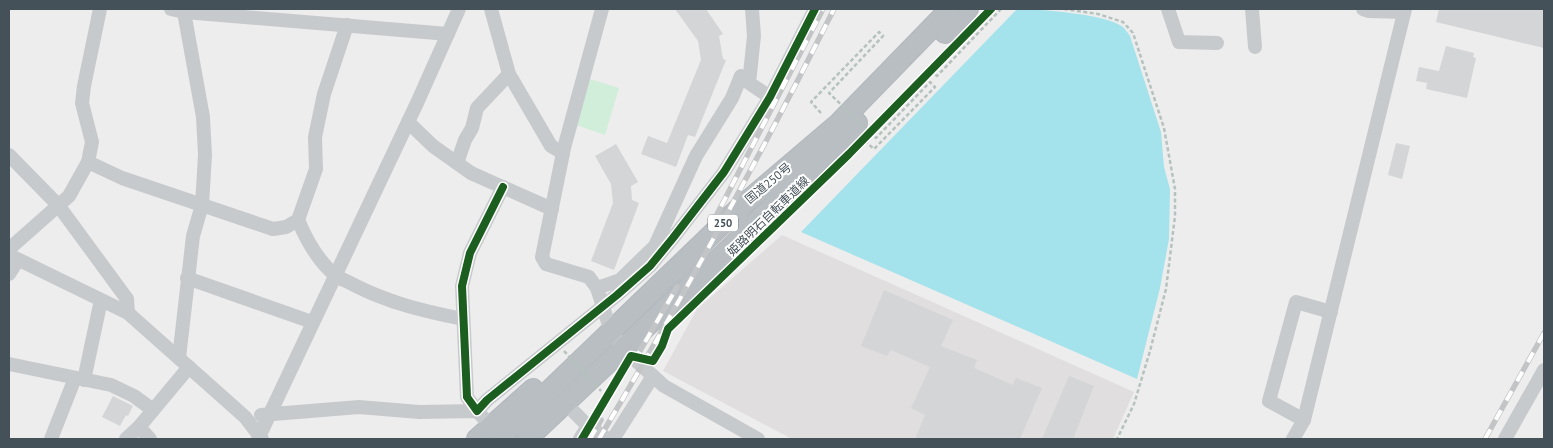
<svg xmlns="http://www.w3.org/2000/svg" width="1553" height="448" viewBox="0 0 1553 448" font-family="'PT Sans','Noto Sans JP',sans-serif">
  <rect width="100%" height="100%" fill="#eeeded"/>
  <path fill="#e0dedf" d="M782 235 1134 392 1113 439H792L663 371 697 309Z"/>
  <path fill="#d1eeda" d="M590 79 619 88 605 135 576 125Z"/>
  <path fill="#a4e2ec" d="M1017 9C1038 9 1107 14 1123 27 1125 29 1128 33 1130 36L1161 132 1164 167 1170 189 1169 239 1160 288 1137 379 801 232Z"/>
  <g fill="#d4d5d6">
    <path d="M675 9H706L723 34 719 36 723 59 726 60 695 137 688 135 676 167 641 154 648 136 667 143 701 60 698 41Z"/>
    <path d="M1439 9H1544V48L1436 22Z"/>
    <path d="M1446 46 1474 53 1473 57 1476 58 1467 98 1426 89 1427 83 1416 81 1419 67 1439 71Z"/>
    <path d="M1396 143 1410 146 1402 179 1388 175Z"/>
    <path d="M616 144 638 182 631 186 632 200 639 203 614 270 591 261 613 203 611 184 595 156Z"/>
    <path d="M884 290 953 320 941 346 977 360 974 368 1013 385 1016 378 1042 388 1020 439H915L925 415 911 408 930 367 891 350 887 356 861 346Z"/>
    <path d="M1069 376 1094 386 1073 439H1042Z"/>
    <path d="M113 396 133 406 128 416 126 415 120 426 102 417Z"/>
  </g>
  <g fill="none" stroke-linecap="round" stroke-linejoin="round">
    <defs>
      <g id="highway">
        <path d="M945 33 968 9"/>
        <path d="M477 439 533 389"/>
        <path d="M499 439 737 210 839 123 950 9"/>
        <path d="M527 439 730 248 857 123"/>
      </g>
    </defs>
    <use href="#highway" stroke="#b2b8bd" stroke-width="22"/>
    <g stroke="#b5c2bd" stroke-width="2.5" stroke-dasharray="4 2.5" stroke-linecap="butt">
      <path d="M1064 9 1098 14 1123 22 1133 33 1164 128 1175 189V216L1166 289 1150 351 1134 404 1117 439"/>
      <path d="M931 70 937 76 1001 9"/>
      <path d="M863 139 867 143"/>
    </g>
    <g stroke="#c7cacc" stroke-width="14">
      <path d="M171 9 184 12 448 34"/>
      <path d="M491 9 509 74 551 146 563 153"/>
      <path d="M602 9 564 148 542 257 546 264 589 277 597 288 611 332 631 356 664 386 758 439"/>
      <path d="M752 9 754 36 749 83 770 97"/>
      <path d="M1168 9 1179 42 1217 43"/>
      <path d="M1252 9 1255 47"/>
      <path d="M1363 9 1369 11 1404 12"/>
      <path d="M408 122 433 146 471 173 552 209"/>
      <path d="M9 155 58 205 127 299 128 313"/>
      <path d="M88 162 122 178 273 229 286 227 298 220 316 169 315 137 324 94 347 25"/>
      <path d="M457 163 465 140 472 128 477 108 509 74"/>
      <path d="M503 187 470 253 462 286 467 397 477 411 487 400 617 295 650 266 673 238 724 172 770 97 815 9"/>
      <path d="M298 220C306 239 319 262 335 275 340 279 347 281 352 284 389 303 423 311 463 319"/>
      <path d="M9 249 69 196 88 162 92 142 82 103 84 86 100 9"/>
      <path d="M9 255 128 313 245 417 262 439"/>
      <path d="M9 274 18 260"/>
      <path d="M187 278 312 322"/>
      <path d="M597 288 620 280 655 246 696 156 732 98 741 76"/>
      <path d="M179 358 193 236 202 205 205 155 203 117 184 12"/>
      <path d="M9 364 111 385 134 396 153 410"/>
      <path d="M84 380 101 300"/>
      <path d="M574 412 588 426 608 439"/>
      <path d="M261 415 359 407 419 412 477 411 491 426"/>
      <path d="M1304 420 1269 401 1296 302 1331 312"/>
      <path d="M139 427 150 439"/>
      <path d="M51 439 75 378"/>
      <path d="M126 439 139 427 189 367"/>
      <path d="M258 439 417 103 459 9"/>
      <path d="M580 439 588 426"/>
      <path d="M613 439 653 376"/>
      <path d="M1293 439 1304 420 1405 9"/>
      <path d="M1505 439 1544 370"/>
    </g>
    <use href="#highway" stroke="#b8bec2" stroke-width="20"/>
    <defs>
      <g id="rail">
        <path d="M711 226 823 9"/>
        <path d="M634 361 677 287"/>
        <path d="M590 439 601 420"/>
        <path d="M599 439C682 299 761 155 834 9"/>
        <path d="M1485 439 1544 333"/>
      </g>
    </defs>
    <use href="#rail" stroke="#c2c4c6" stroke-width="5.5"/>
    <use href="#rail" stroke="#fff" stroke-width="4" stroke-dasharray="11" stroke-linecap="butt"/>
    <g stroke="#b5c2bd" stroke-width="2.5" stroke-dasharray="4 2.5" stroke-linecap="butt">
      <path d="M821 113 811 102 879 32 883 36 829 93 876 138 930 82 935 87 874 149 867 143"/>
      <path d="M564 351 601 391"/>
    </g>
    <defs>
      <g id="cycleway">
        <path d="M503 187 470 253 462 286 467 397 477 411 487 400 617 295 650 266 673 238 724 172 770 97 815 9"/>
        <path d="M582 439 631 356 653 361 662 346 668 329 849 154 991 9"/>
      </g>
    </defs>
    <use href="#cycleway" stroke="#fff" stroke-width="11"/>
    <use href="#cycleway" stroke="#1b5e20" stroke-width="8"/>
  </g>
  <g text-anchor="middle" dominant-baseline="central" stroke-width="4" stroke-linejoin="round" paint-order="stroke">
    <rect fill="#fff" stroke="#7c858b" stroke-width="1" x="708" y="214.5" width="30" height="17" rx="4"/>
    <g font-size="11" font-weight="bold" fill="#445159">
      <text x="723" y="223">250</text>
    </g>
    <g font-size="12" fill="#445159" stroke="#fff">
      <text transform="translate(768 183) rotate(-40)">国道250号</text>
      <text transform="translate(768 216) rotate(-44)">姫路明石自転車道線</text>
    </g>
  </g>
  <rect width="1553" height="448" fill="none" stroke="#445159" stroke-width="20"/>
</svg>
